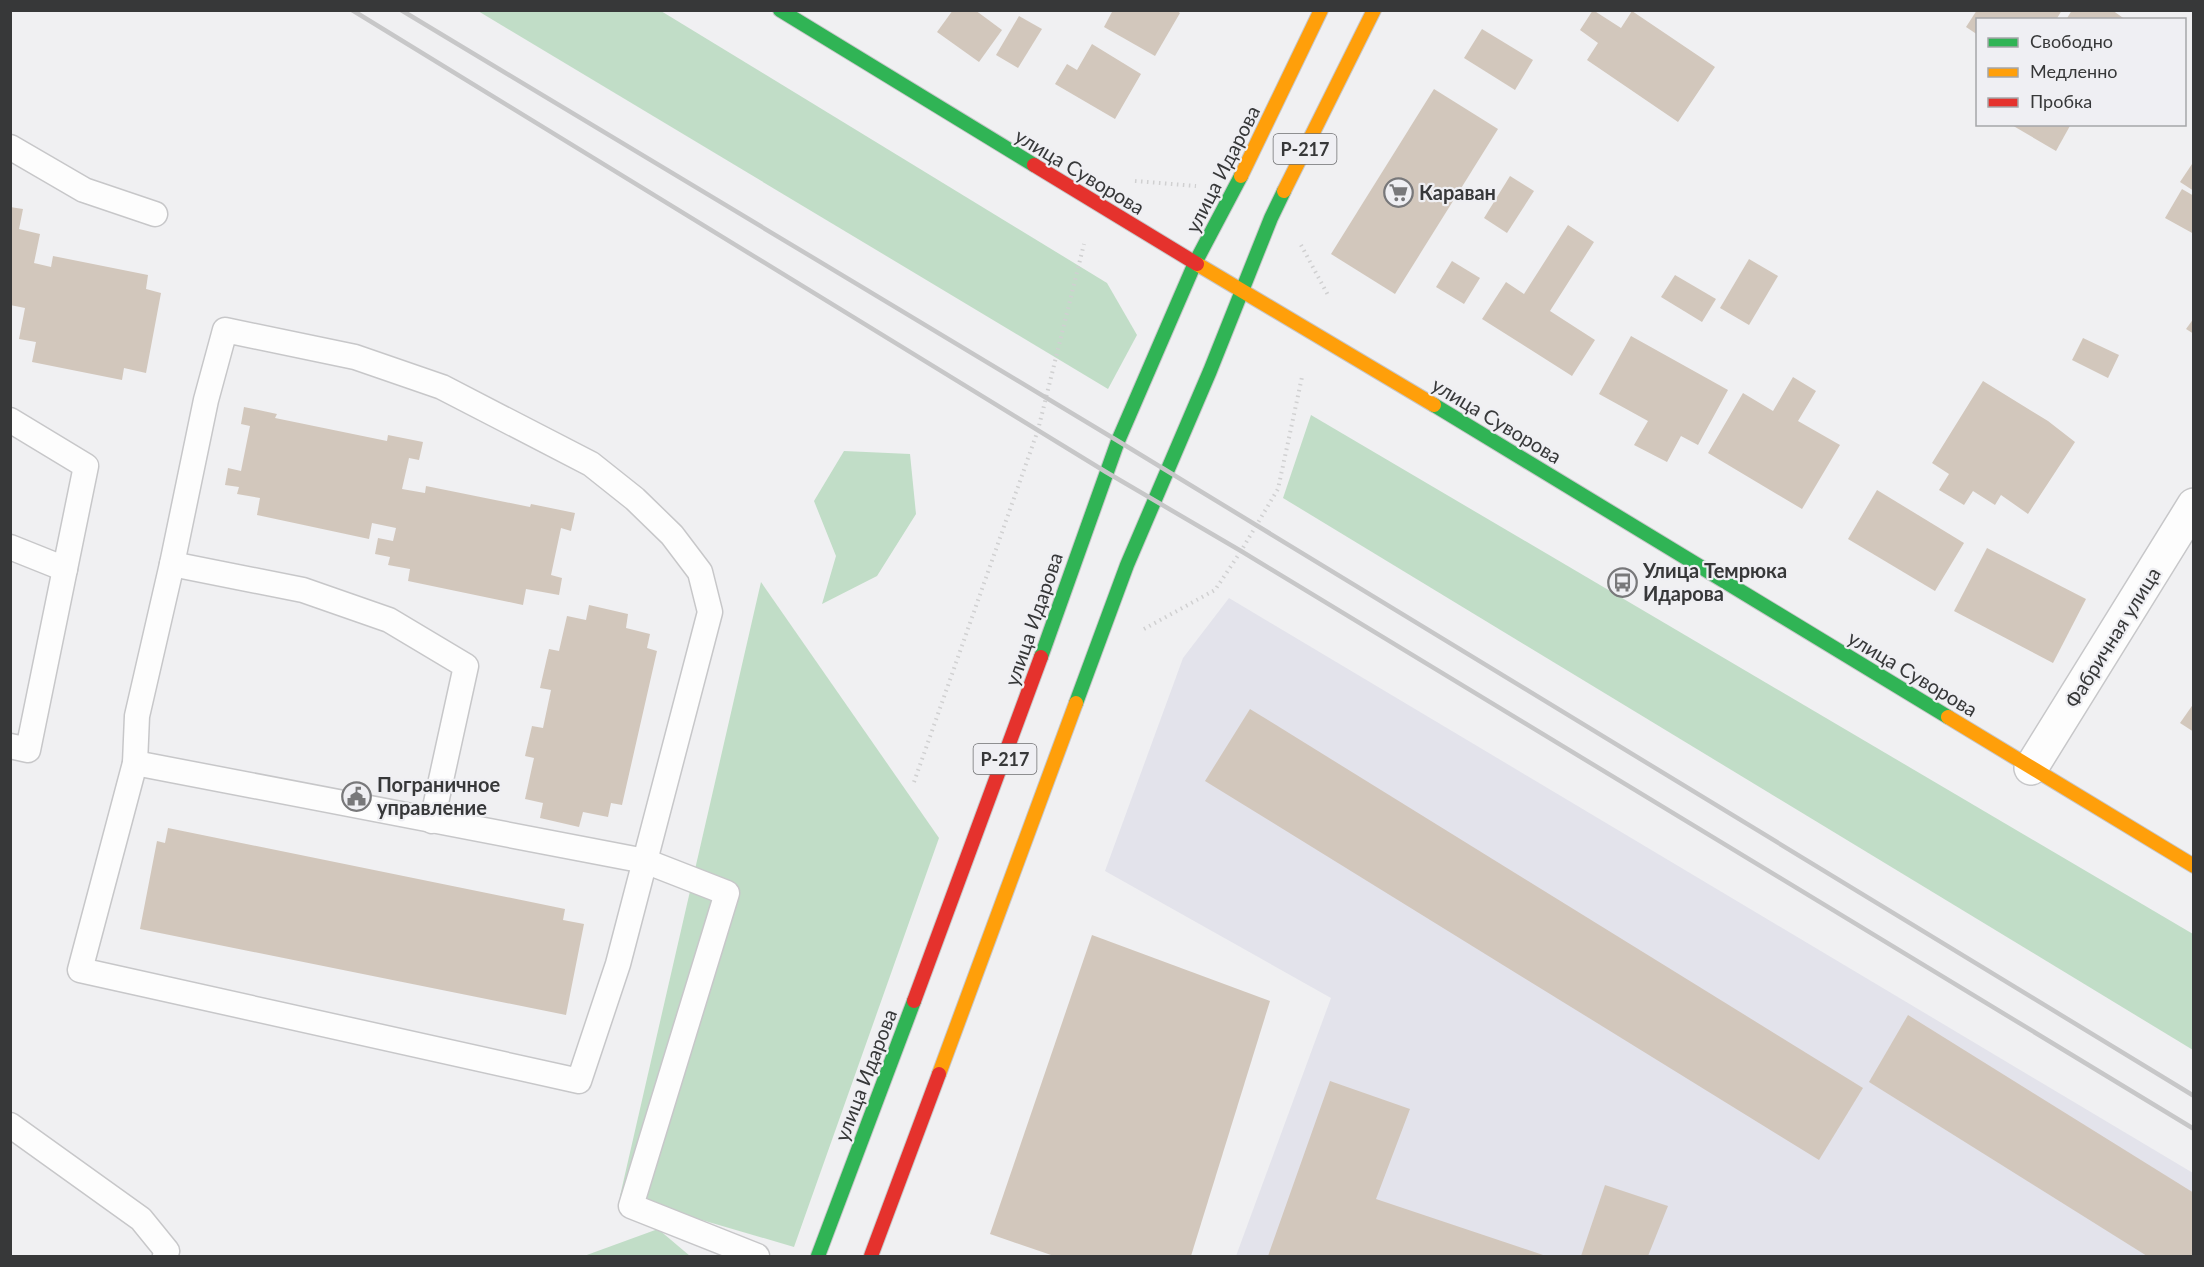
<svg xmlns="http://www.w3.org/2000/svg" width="2204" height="1267" viewBox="0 0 2204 1267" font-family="Lato,sans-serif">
  <rect width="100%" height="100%" fill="#f0f0f2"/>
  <path fill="#e3e3eb" d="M1229 598 2193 1173V1256H1236L1331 998 1105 871 1183 658Z"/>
  <g fill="#c1ddc7">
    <path d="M478 11H661L1107 283 1137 335 1108 389Z"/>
    <path d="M1311 415 2193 934V1050L1283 498Z"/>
    <path d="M844 451 910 454 916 514 877 576 822 604 836 556 814 501Z"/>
    <path d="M761 582 939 838 794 1247 620 1196Z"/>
    <path d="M658 1229 690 1256H584Z"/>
  </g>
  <g fill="#d2c7bc">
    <path d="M953 10H975L1002 30 979 62 937 32Z"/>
    <path d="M1113 10H1176L1180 13 1155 56 1104 27Z"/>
    <path d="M1593 10 1621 28 1632 11 1715 67 1678 122 1587 60 1598 43 1580 30Z"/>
    <path d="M1977 10H2062L2056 20H1978V35L1966 27Z"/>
    <path d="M2072 10H2112L2126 20H2066Z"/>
    <path d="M1019 16 1042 29 1018 68 996 55Z"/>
    <path d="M1482 29 1533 60 1515 90 1464 58Z"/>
    <path d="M1092 44 1141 74 1115 119 1055 84 1067 64 1077 70Z"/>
    <path d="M1434 89 1498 129 1395 294 1331 254Z"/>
    <path d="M2010 124H2071L2056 151Z"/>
    <path d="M2194 161V191L2180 182Z"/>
    <path d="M1510 176 1534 191 1507 233 1484 218Z"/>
    <path d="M2182 189 2194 196V234L2165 218Z"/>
    <path d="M10 207 23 209 19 229 40 234 34 263 51 267 53 256 148 275 146 289 161 293 146 373 124 368 122 380 32 362 36 342 19 339 25 308 10 305Z"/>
    <path d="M1568 225 1594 242 1550 311 1595 340 1572 376 1482 319 1506 282 1524 294Z"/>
    <path d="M1749 259 1778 276 1749 325 1720 308Z"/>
    <path d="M1452 261 1480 278 1464 304 1436 287Z"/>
    <path d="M1675 275 1716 299 1702 322 1661 297Z"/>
    <path d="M2194 318V334L2186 329Z"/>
    <path d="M1631 336 1728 390 1698 445 1681 436 1667 462 1634 445 1648 421 1599 394Z"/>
    <path d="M2083 338 2119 355 2108 378 2072 360Z"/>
    <path d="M1793 377 1816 391 1798 421 1840 445 1802 509 1708 453 1743 393 1773 411Z"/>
    <path d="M1983 381 2048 421 2075 442 2028 514 2001 495 1995 505 1973 491 1964 505 1939 490 1949 474 1932 463Z"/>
    <path d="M244 407 277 414 275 418 387 441 388 435 423 442 419 460 409 458 402 489 425 493 426 486 530 507 531 504 575 513 571 531 561 528 551 575 562 578 559 595 526 589 523 605 408 581 410 569 388 565 390 557 375 554 378 538 393 541 396 528 372 523 369 539 257 515 260 498 237 494 239 487 225 485 228 468 241 471 250 426 241 424Z"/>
    <path d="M1877 490 1964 543 1935 591 1848 539Z"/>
    <path d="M1987 548 2086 599 2053 663 1954 611Z"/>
    <path d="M589 605 628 614 626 628 650 634 647 648 657 651 622 805 611 803 608 817 583 812 579 827 540 818 543 803 525 799 534 758 525 756 532 726 543 728 551 690 540 688 549 649 559 651 567 616 586 620Z"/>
    <path d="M2194 703V732L2180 723Z"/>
    <path d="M1250 709 1863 1088 1819 1160 1205 781Z"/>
    <path d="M168 828 565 909 563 920 584 924 566 1015 140 929 157 841 165 843Z"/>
    <path d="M1092 935 1270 1001 1191 1256H1054L990 1234Z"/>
    <path d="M1908 1015 2194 1193V1256H2147L1869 1082Z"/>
    <path d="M1330 1081 1410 1109 1376 1199 1546 1256H1268Z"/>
    <path d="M1605 1185 1668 1206 1648 1256H1581Z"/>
  </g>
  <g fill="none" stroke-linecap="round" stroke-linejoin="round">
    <defs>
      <g id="lane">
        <path d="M10 147 84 190 155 214"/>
        <path d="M225 330 355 357 442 387 591 464 635 499 672 535 700 572 710 612 618 964 579 1081 80 970 135 763 137 716 172 564 206 400Z"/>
        <path d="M10 420 86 466 28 750 10 746"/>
        <path d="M10 547 65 569"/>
        <path d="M172 564 303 590 389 620 466 666 432 821"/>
        <path d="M135 763 645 861 727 893 631 1206 757 1256"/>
        <path d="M10 1125 141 1219 167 1251 165 1256"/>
      </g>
      <path id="street" d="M2031 768 2194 505"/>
      <g id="fast">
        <path d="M780 10 1034 165"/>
        <path d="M1434 405 1948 717"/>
        <path d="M1041 657 1118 441 1195 263 1241 176"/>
        <path d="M1076 703 1127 565 1210 371 1271 218 1284 191"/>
        <path d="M818 1256 914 1001"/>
      </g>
      <g id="slow">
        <path d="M1241 176 1321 10"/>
        <path d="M1284 191 1374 10"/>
        <path d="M1197 264 1434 405"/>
        <path d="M1948 717 2194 866"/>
        <path d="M939 1074 1076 703"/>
      </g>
      <g id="jam">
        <path d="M1034 165 1197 264"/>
        <path d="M914 1001 1041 657"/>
        <path d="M871 1256 939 1074"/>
      </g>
    </defs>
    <use href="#lane" stroke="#c7c7c9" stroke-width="27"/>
    <use href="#street" stroke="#c7c7c9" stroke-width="36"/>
    <use href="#fast" stroke="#c7c7c9" stroke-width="16"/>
    <use href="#slow" stroke="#c7c7c9" stroke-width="16"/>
    <use href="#jam" stroke="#c7c7c9" stroke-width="16"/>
    <g stroke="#d0d0d1" stroke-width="4" stroke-dasharray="1.5 4.5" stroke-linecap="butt">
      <path d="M1135 181 1196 186"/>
      <path d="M1301 245 1329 297"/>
      <path d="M1144 629 1215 590 1241 551 1278 489 1302 377"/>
      <path d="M914 782 1038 430 1084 244"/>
    </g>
    <use href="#lane" stroke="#fdfdfd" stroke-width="24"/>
    <use href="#street" stroke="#fdfdfd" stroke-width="33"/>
    <use href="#fast" stroke="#30b455" stroke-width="14"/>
    <use href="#slow" stroke="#ff9f0a" stroke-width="14"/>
    <use href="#jam" stroke="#e5322d" stroke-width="14"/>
    <g stroke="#c7c7c8" stroke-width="4.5">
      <path d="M352 10 1106 472 1241 551 2194 1129"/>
      <path d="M401 10 1118 441 2194 1096"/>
    </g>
  </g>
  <defs>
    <symbol id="supermarket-ring" viewBox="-11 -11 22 22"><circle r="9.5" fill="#efeff3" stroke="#78787a" stroke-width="1.5"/><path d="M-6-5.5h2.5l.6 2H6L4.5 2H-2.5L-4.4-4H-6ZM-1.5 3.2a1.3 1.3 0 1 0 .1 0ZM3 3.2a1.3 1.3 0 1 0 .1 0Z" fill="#78787a"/></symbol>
    <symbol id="bus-ring" viewBox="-11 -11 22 22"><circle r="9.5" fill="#efeff3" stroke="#78787a" stroke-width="1.5"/><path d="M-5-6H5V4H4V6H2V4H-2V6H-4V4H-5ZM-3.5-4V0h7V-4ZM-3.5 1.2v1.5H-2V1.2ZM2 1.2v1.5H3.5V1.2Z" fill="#78787a"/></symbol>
    <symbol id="civic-ring" viewBox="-11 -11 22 22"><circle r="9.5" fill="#efeff3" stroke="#78787a" stroke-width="1.5"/><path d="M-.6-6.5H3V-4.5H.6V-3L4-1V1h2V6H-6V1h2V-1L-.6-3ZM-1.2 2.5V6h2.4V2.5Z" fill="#78787a"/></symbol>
  </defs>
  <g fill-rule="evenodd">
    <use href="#supermarket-ring" x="1382" y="176" width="33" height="33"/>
    <use href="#bus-ring" x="1606" y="566" width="33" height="33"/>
    <use href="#civic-ring" x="340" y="780" width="33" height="33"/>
  </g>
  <g text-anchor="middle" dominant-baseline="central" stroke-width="4.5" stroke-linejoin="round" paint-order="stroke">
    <g fill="#efeff3" stroke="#6e6f71" stroke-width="1.5">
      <rect x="1273.5" y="134" width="63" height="30" rx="4.5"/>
      <rect x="973.5" y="744" width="63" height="30" rx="4.5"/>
    </g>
    <g font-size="18" font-weight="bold" fill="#373839">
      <text x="1305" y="149">Р-217</text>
      <text x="1005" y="759">Р-217</text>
    </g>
    <g font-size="20" fill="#373839" stroke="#efeff3">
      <text transform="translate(1222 169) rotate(-63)">улица Идарова</text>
      <text transform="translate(1080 171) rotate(31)">улица Суворова</text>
      <text transform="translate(1497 420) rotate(31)">улица Суворова</text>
      <text transform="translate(1033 619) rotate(-71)">улица Идарова</text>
      <text transform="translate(2112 637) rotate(-58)">Фабричная улица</text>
      <text transform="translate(1913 673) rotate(31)">улица Суворова</text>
      <text transform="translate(865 1075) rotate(-69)">улица Идарова</text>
    </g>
    <g font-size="20" font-weight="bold" fill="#373839" stroke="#efeff3" text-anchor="start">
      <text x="1419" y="192">Караван</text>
      <text x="1643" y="570">Улица Темрюка<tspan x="1643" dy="23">Идарова</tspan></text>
      <text x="377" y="784">Пограничное<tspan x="377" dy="23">управление</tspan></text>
    </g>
  </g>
  <rect width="2204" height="1267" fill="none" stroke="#373839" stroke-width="24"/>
  <rect x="1976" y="18" width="210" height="108" fill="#efeff3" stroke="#a5a6a9" stroke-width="1.5"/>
  <rect x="1988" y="38" width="30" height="9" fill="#30b455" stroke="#a5a6a9" stroke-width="1.5"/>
  <text x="2030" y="48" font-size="18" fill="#373839">Свободно</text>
  <rect x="1988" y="68" width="30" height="9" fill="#ff9f0a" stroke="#a5a6a9" stroke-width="1.5"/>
  <text x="2030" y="78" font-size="18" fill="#373839">Медленно</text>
  <rect x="1988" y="98" width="30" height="9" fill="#e5322d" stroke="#a5a6a9" stroke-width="1.5"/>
  <text x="2030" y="108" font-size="18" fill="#373839">Пробка</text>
</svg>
